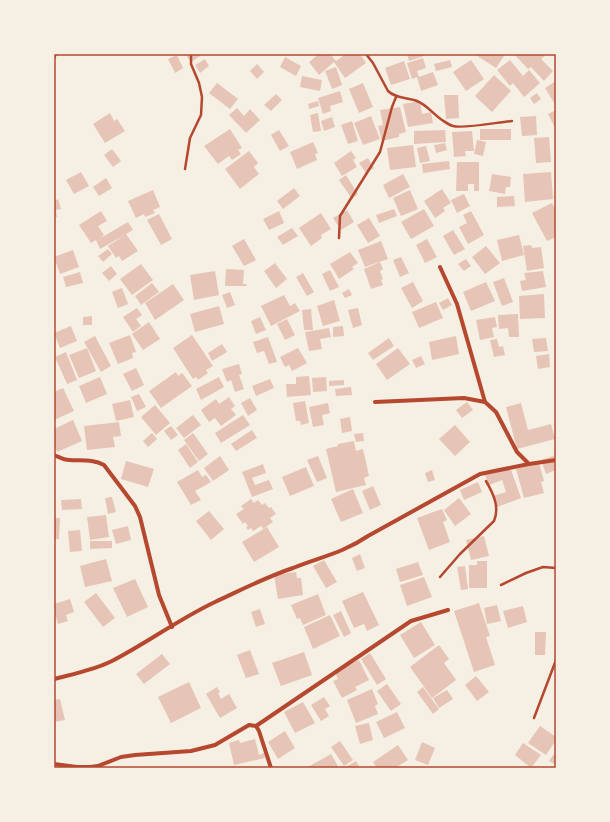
<svg xmlns="http://www.w3.org/2000/svg" width="610" height="822" viewBox="0 0 610 822" font-family="Literata,serif">
  <rect width="100%" height="100%" fill="#f6efe4"/>
  <g fill="#e6c5b7">
    <path d="M185 54H203L191 62Z"/>
    <path d="M319 54H330L336 61 346 54H360L366 63 345 78 334 62 319 75 309 62Z"/>
    <path d="M407 54H427V55L409 61Z"/>
    <path d="M476 54H501L504 56 496 68 476 55Z"/>
    <path d="M514 54H543L545 56 541 59 553 71 544 81 531 67 528 69Z"/>
    <path d="M177 55 183 68 175 73 168 59Z"/>
    <path d="M285 57 301 66 296 76 280 67Z"/>
    <path d="M423 58 426 68 417 71 419 77 433 72 438 85 421 91 417 77 412 79 407 63Z"/>
    <path d="M205 59 209 66 200 73 195 65Z"/>
    <path d="M450 60 452 67 436 71 434 64Z"/>
    <path d="M471 60 484 79 466 91 453 72Z"/>
    <path d="M510 60 523 76 529 70 540 83 524 97 513 83 510 86 497 70Z"/>
    <path d="M404 61 410 79 391 85 385 68Z"/>
    <path d="M257 64 264 72 257 79 250 71Z"/>
    <path d="M336 67 342 85 332 89 325 71Z"/>
    <path d="M494 75 511 91 492 112 475 96Z"/>
    <path d="M302 76 322 80 320 91 300 87Z"/>
    <path d="M556 81V106L545 88Z"/>
    <path d="M217 83 238 99 230 109 209 93Z"/>
    <path d="M363 83 373 107 359 113 349 89Z"/>
    <path d="M340 91 343 102 330 106 331 111 323 114 318 98Z"/>
    <path d="M537 93 541 99 534 104 530 98Z"/>
    <path d="M276 94 282 100 271 111 264 105Z"/>
    <path d="M444 95H458L459 118 446 119Z"/>
    <path d="M318 101 319 106 309 109 308 104Z"/>
    <path d="M420 101 422 114 431 112 433 123 408 127 403 104Z"/>
    <path d="M400 107 406 132 399 134V137L382 141 378 126 383 125 380 110Z"/>
    <path d="M237 108 244 116 250 109 260 120 246 133 229 115Z"/>
    <path d="M556 110V125L554 126 548 114Z"/>
    <path d="M110 113 114 121 117 119 125 131 105 143 93 124Z"/>
    <path d="M318 113 321 131 313 132 310 115Z"/>
    <path d="M371 116 380 139 363 145 354 123Z"/>
    <path d="M536 116 537 135 522 136 520 117Z"/>
    <path d="M332 117 335 127 324 131 321 121Z"/>
    <path d="M352 121 358 141 348 144 341 125Z"/>
    <path d="M230 129 242 148 238 150 241 154 232 160 229 156 218 164 204 146Z"/>
    <rect x="480" y="129" width="31" height="11"/>
    <path d="M279 130 289 146 280 151 271 135Z"/>
    <path d="M445 130 446 142 414 144V131Z"/>
    <path d="M472 131 474 151H465L466 156 454 157 452 132Z"/>
    <path d="M549 137 551 162 536 163 534 138Z"/>
    <path d="M477 140 486 142 483 156 474 154Z"/>
    <path d="M313 142 318 153 315 154 317 160 297 169 290 152Z"/>
    <path d="M445 143 447 150 436 153 434 145Z"/>
    <path d="M413 145 416 167 390 170 387 148Z"/>
    <path d="M426 146 430 161 420 163 417 148Z"/>
    <path d="M112 149 121 161 113 167 104 155Z"/>
    <path d="M249 151 258 163 254 167 259 174 240 189 225 169Z"/>
    <path d="M351 151 356 158 353 160 357 167 342 176 334 163Z"/>
    <path d="M368 158 374 168 366 173 359 163Z"/>
    <path d="M449 161 450 169 423 173 422 164Z"/>
    <path d="M457 162H479V191H474V184H468V191H456Z"/>
    <path d="M81 172 89 186 74 194 66 180Z"/>
    <path d="M551 172 553 199 525 202 523 174Z"/>
    <path d="M403 174 410 187 389 198 383 185Z"/>
    <path d="M492 174 511 177 510 187H506L505 194 489 191Z"/>
    <path d="M346 175 358 194 352 199 339 180Z"/>
    <path d="M106 178 112 188 99 196 93 187Z"/>
    <path d="M294 188 300 196 283 209 277 201Z"/>
    <path d="M442 189 451 203 443 208 445 211 435 218 424 201Z"/>
    <path d="M153 190 160 207 153 210 155 213 145 217 144 214 136 218 128 201Z"/>
    <path d="M410 190 418 209 401 216 393 198Z"/>
    <path d="M464 194 470 206 457 213 451 200Z"/>
    <path d="M514 196 515 206 497 207V197Z"/>
    <path d="M58 199 61 209 56 210 57 217 54 218V201Z"/>
    <path d="M552 203 556 211V237L547 241 532 213Z"/>
    <path d="M394 209 397 216 379 223 376 215Z"/>
    <path d="M424 209 434 226 411 239 401 222Z"/>
    <path d="M347 210 354 222 341 230 333 218Z"/>
    <path d="M101 211 107 221 98 226 104 235 99 239 128 222 133 230 126 234 138 251 122 261 119 256 116 258 108 246 125 235 100 249 96 240 91 243 79 225Z"/>
    <path d="M279 211 284 223 269 230 263 219Z"/>
    <path d="M471 211 484 235 468 244 459 227 467 223 463 215Z"/>
    <path d="M321 213 331 229 321 235 322 238 311 246 299 228Z"/>
    <path d="M159 214 172 239 161 245 147 220Z"/>
    <path d="M369 218 380 236 368 243 357 225Z"/>
    <path d="M292 228 298 236 283 245 277 237Z"/>
    <path d="M453 230 465 249 454 255 443 236Z"/>
    <path d="M519 235 524 255 502 261 497 240Z"/>
    <path d="M244 239 256 260 244 266 232 246Z"/>
    <path d="M427 239 437 257 425 263 416 245Z"/>
    <path d="M381 241 388 259 365 267 358 250Z"/>
    <path d="M531 245 532 248 541 247 544 268 527 271 523 246Z"/>
    <path d="M486 246 500 263 485 274 472 257Z"/>
    <path d="M108 249 112 254 103 262 98 256Z"/>
    <path d="M73 250 79 267 60 274 54 257Z"/>
    <path d="M350 252 358 263 352 267 354 269 339 279 330 264Z"/>
    <path d="M401 257 409 273 400 277 393 260Z"/>
    <path d="M466 259 471 266 464 271 458 264Z"/>
    <path d="M380 262 383 269 380 271 383 279 381 280 383 285 371 289 364 269Z"/>
    <path d="M275 263 287 279 276 288 264 271Z"/>
    <path d="M141 264 153 280 132 295 120 279Z"/>
    <path d="M111 266 117 274 109 281 102 273Z"/>
    <path d="M226 269 244 270 243 284H246L247 286H225Z"/>
    <path d="M330 270 339 287 330 291 322 274Z"/>
    <path d="M215 271 219 295 194 300 190 275Z"/>
    <path d="M543 271 546 287 522 291 520 281 526 280 524 273Z"/>
    <path d="M80 272 83 283 66 287 63 277Z"/>
    <path d="M303 273 314 292 307 296 296 277Z"/>
    <path d="M504 278 513 302 502 306 493 282Z"/>
    <path d="M413 282 423 301 412 308 401 288Z"/>
    <path d="M486 282 495 301 471 311 463 292Z"/>
    <path d="M152 283 159 292 141 305 135 296Z"/>
    <path d="M173 284 184 300 155 320 145 303Z"/>
    <path d="M122 288 128 304 118 308 112 292Z"/>
    <path d="M349 289 352 295 345 298 342 293Z"/>
    <path d="M230 292 235 305 227 308 222 295Z"/>
    <path d="M544 294 545 318 520 319 519 296Z"/>
    <path d="M284 295 290 306 295 303 300 311 271 326 261 306Z"/>
    <path d="M448 298 452 305 443 310 439 303Z"/>
    <path d="M334 300 340 321 323 326 317 306Z"/>
    <path d="M436 302 443 318 419 328 412 312Z"/>
    <path d="M219 306 224 324 195 332 190 314Z"/>
    <path d="M137 308 142 315 136 319 141 326 133 332 123 317Z"/>
    <path d="M358 308 362 325 353 328 348 310Z"/>
    <path d="M311 309 313 330H304L302 310Z"/>
    <path d="M518 314 519 337H509L508 328 499 329 498 315Z"/>
    <path d="M92 316V325H83V317Z"/>
    <path d="M260 317 266 330 256 334 251 321Z"/>
    <path d="M495 317 497 327 492 328 494 337 480 340 476 320Z"/>
    <path d="M287 319 295 335 285 340 277 324Z"/>
    <path d="M149 322 160 339 143 350 132 334Z"/>
    <path d="M71 326 77 341 60 348 54 333Z"/>
    <path d="M343 326 344 336 333 337V327Z"/>
    <path d="M329 328 331 337 320 339 322 349 309 351 305 332Z"/>
    <path d="M130 335 136 352 132 353 133 358 118 364 109 343Z"/>
    <path d="M192 335 213 366 206 370 208 373 198 380 196 377 193 379 173 348Z"/>
    <path d="M95 336 111 366 101 372 84 342Z"/>
    <path d="M456 336 459 354 432 360 429 342Z"/>
    <path d="M268 337 277 362 269 364 264 351 257 353 253 342Z"/>
    <path d="M389 338 394 346 373 360 368 353Z"/>
    <path d="M546 338 548 351 534 352 532 339Z"/>
    <path d="M497 339 499 347 503 346 505 355 494 357 490 340Z"/>
    <path d="M222 344 227 352 212 361 208 353Z"/>
    <path d="M87 348 96 371 79 378 69 355Z"/>
    <path d="M298 348 307 363 292 371 289 365 285 367 280 357Z"/>
    <path d="M398 348 410 364 387 380 376 364Z"/>
    <path d="M66 352 77 380 67 384 55 357Z"/>
    <path d="M549 354 550 367 538 369 536 356Z"/>
    <path d="M421 356 425 364 416 368 412 360Z"/>
    <path d="M239 364 242 374 239 375 244 389 235 392 231 380 227 382 222 369Z"/>
    <path d="M136 368 144 385 132 391 123 374Z"/>
    <path d="M176 372 178 376 182 373 192 386 161 408 149 391Z"/>
    <path d="M309 376 311 395 287 397 286 384H296V377Z"/>
    <path d="M100 377 107 394 86 403 79 386Z"/>
    <path d="M219 377 224 387 201 400 196 389Z"/>
    <path d="M326 377 327 391 313 392 312 378Z"/>
    <path d="M270 379 274 388 256 396 252 386Z"/>
    <path d="M344 380V385L329 386V381Z"/>
    <path d="M351 387 352 395 336 396 335 389Z"/>
    <path d="M63 388 74 411 54 420V392Z"/>
    <path d="M139 394 146 407 137 411 131 397Z"/>
    <path d="M229 397 235 406 231 409 236 415 221 426 215 418 209 422 201 410 216 399 219 404Z"/>
    <path d="M250 398 257 410 248 416 241 403Z"/>
    <path d="M130 400 134 417 116 421 112 404Z"/>
    <path d="M305 401 309 423 301 425 300 421H296L293 403Z"/>
    <path d="M467 402 473 410 462 418 456 410Z"/>
    <path d="M328 403 330 413 322 415 324 425 313 427 309 407Z"/>
    <path d="M521 403 528 430 551 424 555 439 517 449 506 407Z"/>
    <path d="M155 405 170 423 156 435 141 417Z"/>
    <path d="M193 415 201 425 184 438 176 428Z"/>
    <path d="M243 415 250 425 221 443 215 433Z"/>
    <path d="M350 417 352 431 342 433 340 419Z"/>
    <path d="M73 420 82 441 57 452 54 445V429Z"/>
    <path d="M119 422 121 436 113 437 115 447 87 450 84 426Z"/>
    <path d="M455 425 470 442 455 456 439 439Z"/>
    <path d="M171 426 178 435 171 440 164 431Z"/>
    <path d="M252 430 257 438 236 451 231 444Z"/>
    <path d="M152 433 157 439 148 447 143 441Z"/>
    <path d="M193 433 208 454 199 461 184 440Z"/>
    <path d="M363 433 364 441 356 442 354 434Z"/>
    <path d="M354 441 356 451 363 449 369 476 364 478 366 485 336 492 326 449 338 446V444Z"/>
    <path d="M186 444 198 462 190 468 178 450Z"/>
    <path d="M556 455V470L546 474 541 460Z"/>
    <path d="M220 456 229 470 213 481 204 468Z"/>
    <path d="M318 456 327 478 317 482 307 460Z"/>
    <path d="M126 461 154 469 148 487 121 479Z"/>
    <path d="M539 463 544 481 541 482 544 493 524 498 516 469Z"/>
    <path d="M263 464 266 473 252 478 255 485 269 480 273 489 252 497 242 472Z"/>
    <path d="M306 467 314 486 290 496 282 477Z"/>
    <path d="M510 467 521 498 497 507 493 496 506 492 502 480 489 485 485 475Z"/>
    <path d="M198 470 202 477 206 475 211 482 195 491 201 500 191 505 177 482Z"/>
    <path d="M432 470 435 480 428 482 425 473Z"/>
    <path d="M478 482 482 492 464 500 460 490Z"/>
    <path d="M373 486 381 505 370 510 362 491Z"/>
    <path d="M353 489 363 513 341 522 331 499Z"/>
    <path d="M112 497 116 512 108 514 105 498Z"/>
    <path d="M459 498 471 514 455 526 444 510Z"/>
    <path d="M81 499 82 509 62 510 61 500Z"/>
    <path d="M251 499 254 503 258 500 262 505 265 503 269 508 271 507 276 514 270 518 273 522 263 529 261 526 253 531 251 528 248 530 246 527 248 526 245 522 243 524 236 514 244 509 241 506Z"/>
    <path d="M442 509 447 520 443 522 450 542 429 550 417 518Z"/>
    <path d="M209 511 224 529 211 540 196 521Z"/>
    <path d="M106 515 109 537 90 540 87 517Z"/>
    <path d="M54 518H60L59 539H54Z"/>
    <path d="M128 526 131 540 116 544 112 530Z"/>
    <path d="M267 527 279 547 254 562 242 542Z"/>
    <path d="M80 530 82 551 70 552 68 531Z"/>
    <path d="M484 536 489 556 471 560 466 540Z"/>
    <path d="M90 541H112V548L90 549Z"/>
    <path d="M360 554 365 568 357 571 352 558Z"/>
    <path d="M106 559 112 581 85 587 80 566Z"/>
    <path d="M324 560 337 582 326 588 313 566Z"/>
    <path d="M477 561H487V588H469V565H477Z"/>
    <path d="M418 562 423 575 400 582 396 569Z"/>
    <path d="M465 566 468 589 461 590 457 567Z"/>
    <path d="M296 572 297 578H301L303 595 278 599 274 575Z"/>
    <path d="M424 577 432 597 407 606 400 585Z"/>
    <path d="M135 579 148 607 127 617 113 588Z"/>
    <path d="M363 592 379 625 367 631 364 624 354 628 342 601Z"/>
    <path d="M96 593 115 618 103 627 84 602Z"/>
    <path d="M318 594 326 615 303 625 300 618 297 619 291 605Z"/>
    <path d="M70 599 74 612 66 615 68 621 58 624 54 611V604Z"/>
    <path d="M479 603 490 636 486 637 495 665 474 672 454 611Z"/>
    <path d="M497 605 501 621 487 624 484 608Z"/>
    <path d="M523 606 527 622 508 628 503 611Z"/>
    <path d="M260 609 265 624 256 627 251 612Z"/>
    <path d="M341 611 351 633 344 637 333 615Z"/>
    <path d="M330 615 340 636 313 649 304 627Z"/>
    <path d="M421 622 435 645 414 658 400 635Z"/>
    <path d="M535 632H546L545 655H535Z"/>
    <path d="M439 645 449 659 444 663 456 680 432 698 410 667Z"/>
    <path d="M250 650 259 674 246 678 237 655Z"/>
    <path d="M304 652 312 675 281 686 272 663Z"/>
    <path d="M370 653 386 679 377 685 361 659Z"/>
    <path d="M162 654 170 664 144 684 136 674Z"/>
    <path d="M359 660 369 680 355 687 357 690 342 698 333 681 338 679 335 672Z"/>
    <path d="M476 676 489 692 477 701 465 685Z"/>
    <path d="M189 682 201 708 171 723 158 697Z"/>
    <path d="M387 684 401 704 391 711 377 691Z"/>
    <path d="M217 687 220 692 218 693 221 699 229 694 237 708 220 718 206 694Z"/>
    <path d="M423 687 439 709 433 714 417 692Z"/>
    <path d="M372 689 378 704 375 706 378 714 356 723 347 700Z"/>
    <path d="M447 690 453 699 439 708 433 698Z"/>
    <path d="M324 697 330 706 325 709 329 716 321 721 311 705Z"/>
    <path d="M60 699 65 720 54 722V700Z"/>
    <path d="M303 702 315 723 295 733 284 712Z"/>
    <path d="M397 712 405 728 384 738 376 722Z"/>
    <path d="M369 723 373 740 360 744 355 726Z"/>
    <path d="M540 726 556 737V740L546 755 528 743Z"/>
    <path d="M285 731 295 748 278 759 268 742Z"/>
    <path d="M255 739 259 755 264 753 265 758 234 765 229 743 239 740 240 743Z"/>
    <path d="M340 741 353 760 344 766 331 747Z"/>
    <path d="M422 742 435 748 428 765 415 760Z"/>
    <path d="M523 743 541 755 531 768 515 755Z"/>
    <path d="M398 745 408 760 395 768H377L373 762Z"/>
    <path d="M331 754 339 768H306Z"/>
    <path d="M554 754 556 755V765L549 761Z"/>
    <path d="M356 761 360 768H344Z"/>
  </g>
  <g fill="none" stroke-linecap="round" stroke-linejoin="round">
    <g stroke="#b5482f" stroke-width="2.5">
      <path d="M366 54 373 63 388 91C396 99 407 97 417 101 427 105 433 114 442 120 445 122 449 125 453 126 463 129 499 122 512 121"/>
      <path d="M54 58 56 54"/>
      <path d="M185 169 190 138 201 115 202 97 199 83 191 64V54"/>
      <path d="M339 238 340 216 380 152 392 107 396 97"/>
      <path d="M440 577 460 554 494 521C500 507 493 493 486 481"/>
      <path d="M501 585 526 573 543 567 556 568"/>
      <path d="M534 718 556 660"/>
    </g>
    <g stroke="#b5482f" stroke-width="4">
      <path d="M440 267 457 304 485 402 496 412 517 452 529 464"/>
      <path d="M375 402 464 398 485 402"/>
      <path d="M54 455C59 457 64 460 69 460 81 461 93 459 104 465L135 506 140 517 159 595 172 627"/>
      <path d="M54 679C73 674 94 670 112 661 147 643 179 619 215 602 241 590 266 577 293 568 320 557 343 553 368 536L480 474 529 464 556 460"/>
      <path d="M256 726 411 621 448 610"/>
      <path d="M54 764 77 767H90L98 766 121 757 135 755 191 751 215 745 249 725 256 726 259 731 271 768"/>
    </g>
  </g>
  <rect width="610" height="822" fill="none" stroke="#f6efe4" stroke-width="110"/>
  <rect x="55" y="55" width="500" height="712" fill="none" stroke="#b5482f" stroke-width="1.5"/>
</svg>
